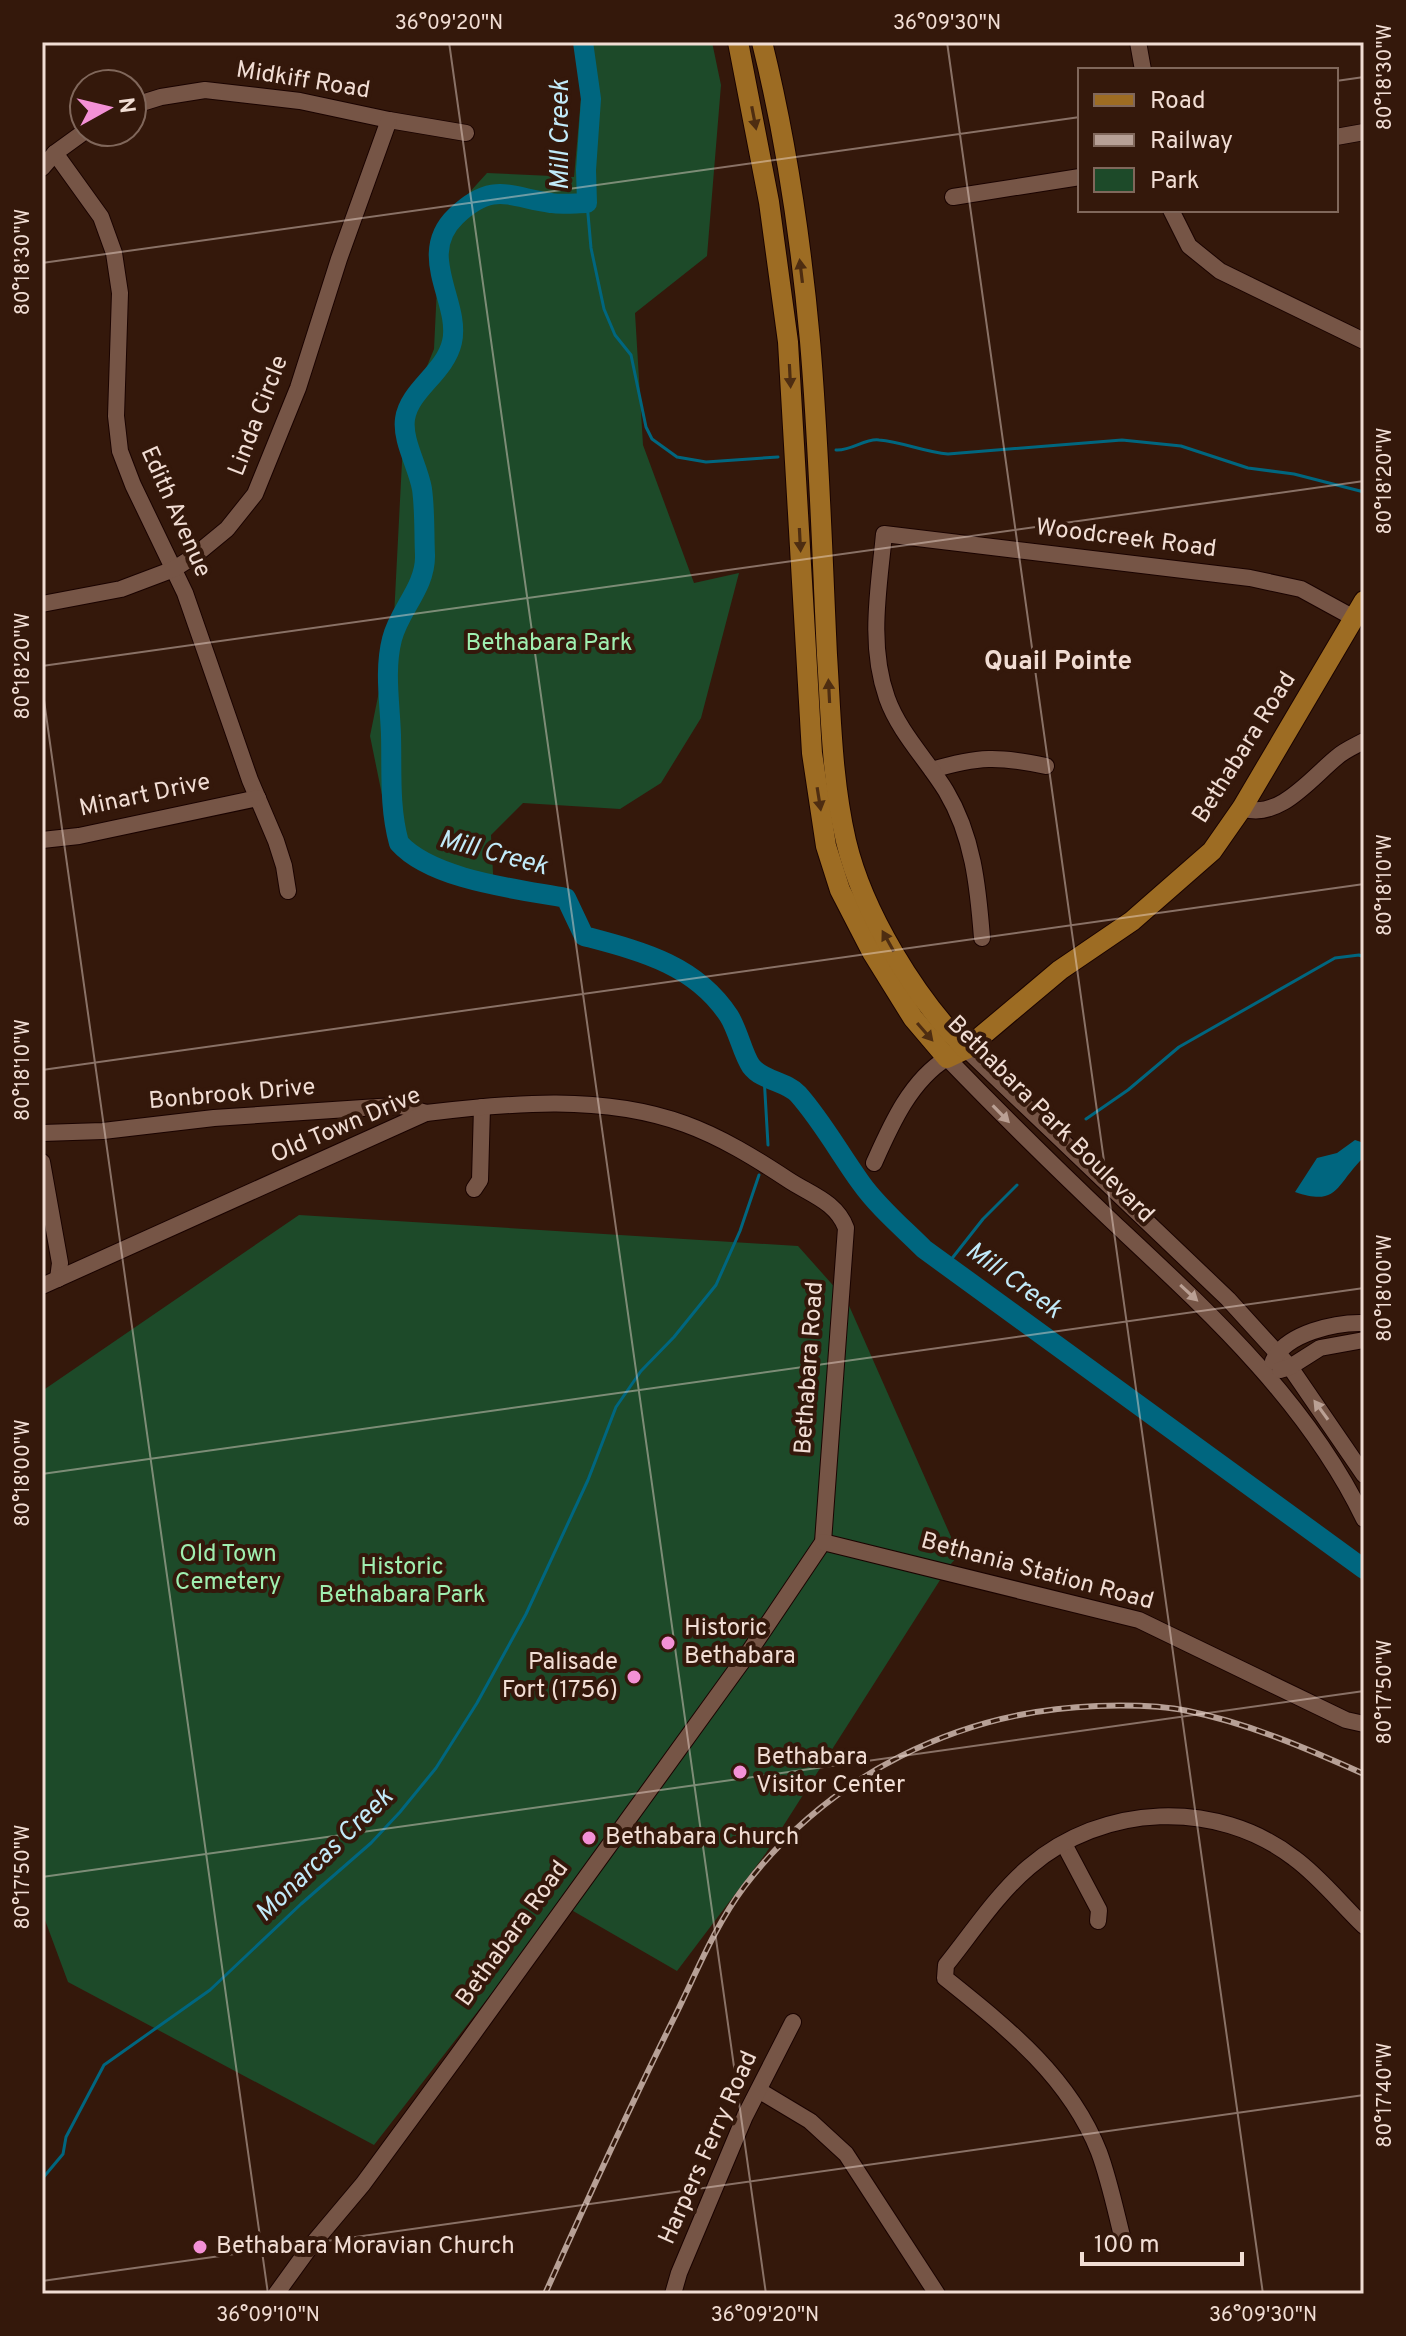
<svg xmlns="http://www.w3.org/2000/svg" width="1406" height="2336" viewBox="0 0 1406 2336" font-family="Overpass,sans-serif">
  <rect width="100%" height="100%" fill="#34180b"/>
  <g fill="#1d4a29">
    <path d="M583 42H712L721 85 707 256 635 313 643 445 694 583 739 573 701 718 661 783 620 809 523 803 491 835 494 892 433 870 391 839 370 736 394 617 404 423 434 349 440 225 487 173 574 177 585 53Z"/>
    <path d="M299 1215 798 1246 847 1301 959 1555 949 1566 766 1853 677 1971 561 1904 374 2145 68 1982 42 1912V1391Z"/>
  </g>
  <path fill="#00667f" d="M1355 1140 1364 1143V1157C1335 1185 1339 1207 1295 1192L1317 1158 1337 1153Z"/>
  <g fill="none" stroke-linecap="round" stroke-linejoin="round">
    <g stroke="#00667f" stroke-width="3">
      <path d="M587 203 591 248 604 309 615 335 631 355 646 427 652 439 677 457 706 462 778 457"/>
      <path d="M836 450C852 451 865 438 879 440 903 442 924 452 948 454L1122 440 1181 446 1248 468 1294 474 1364 492"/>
      <path d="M764 1076 768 1145"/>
      <path d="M1086 1119 1128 1090 1179 1047 1335 958 1359 955 1364 957"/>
      <path d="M946 1266 983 1219 1017 1185"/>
      <path d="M42 2179 63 2154 66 2137 104 2065 210 1990 301 1904 371 1843 400 1812 436 1768 477 1703 526 1614 588 1480 616 1407 641 1371 674 1337 716 1285 740 1231 759 1175"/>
    </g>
    <path stroke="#00667f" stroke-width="20" d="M583 42 591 99 586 170 587 203C576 203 563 205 551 203 509 197 493 181 456 216 415 255 461 302 452 342 445 373 409 390 405 419 402 441 418 466 422 489 425 511 424 533 425 555 426 587 399 610 392 639 384 670 390 704 391 735 392 770 389 807 399 843 432 880 518 889 566 898L584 936C640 951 695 964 729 1016 738 1030 743 1055 751 1066 762 1081 786 1081 798 1094 822 1121 840 1154 861 1183 878 1207 903 1228 924 1249L1364 1569"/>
    <defs>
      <g id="minor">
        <path d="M1138 42 1143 70"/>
        <path d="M132 106 161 97 205 90 300 101 389 120 466 133"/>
        <path d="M1336 137 1364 132"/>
        <path d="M55 153 101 217 114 253 120 293 116 416 120 451 133 485 185 593 250 780 276 841 284 866 288 891"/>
        <path d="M42 168 55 153 84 132"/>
        <path d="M953 197 1080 177"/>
        <path d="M1171 210 1189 246 1220 271 1364 341"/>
        <path d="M42 604 121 589 174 569 193 557 227 529 255 494 298 388 339 259 389 120"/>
        <path d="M932 770C978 756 999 756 1046 766"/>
        <path d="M1242 808C1279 821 1311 778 1337 757 1345 750 1355 746 1364 741"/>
        <path d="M42 840 79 836 258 798"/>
        <path d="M982 938C978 886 973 836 946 791 927 760 899 732 887 698 868 644 879 588 884 534L1250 578 1301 589 1354 618"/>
        <path d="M966 1049 1228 1299 1290 1367 1364 1475"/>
        <path d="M42 1133 103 1131 214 1118 378 1107 402 1106 426 1113"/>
        <path d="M42 1162 60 1263 58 1279"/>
        <path d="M874 1163C891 1125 910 1081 947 1058 1002 1115 1058 1170 1115 1224 1209 1312 1307 1401 1364 1519"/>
        <path d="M474 1189 480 1180 482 1107"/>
        <path d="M42 1286 426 1113C510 1103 603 1094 685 1124 721 1137 755 1158 787 1179 809 1194 836 1201 846 1228L823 1542 749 1652 457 2056 363 2184 310 2247 276 2294"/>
        <path d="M1273 1361C1286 1333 1336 1322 1364 1323"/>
        <path d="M1280 1370 1290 1367 1320 1348 1364 1340"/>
        <path d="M823 1542 1139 1620 1346 1720 1364 1724"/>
        <path d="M1064 1844 1099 1910 1098 1921"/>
        <path d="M760 2091 810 2121 846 2154 937 2294"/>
        <path d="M1122 2236C1115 2208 1109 2179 1099 2152 1069 2076 1006 2027 945 1978L946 1965C971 1934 998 1893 1029 1867 1102 1804 1216 1798 1294 1858 1320 1877 1341 1904 1364 1926"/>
        <path d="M673 2294 679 2273 745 2116 793 2022"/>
      </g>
      <g id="major">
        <path d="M738 42 769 202 788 342 812 753 826 846 840 890 872 952 913 1018 947 1058 966 1049 1060 970 1132 921 1212 851 1242 808 1364 601"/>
        <path d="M762 42C786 139 801 241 810 341 819 445 822 550 827 655 831 717 832 781 846 841 863 913 915 997 966 1049"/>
      </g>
    </defs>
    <use href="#minor" stroke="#1a0300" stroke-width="18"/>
    <use href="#major" stroke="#1a0300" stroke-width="22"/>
    <use href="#minor" stroke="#765546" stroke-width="16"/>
    <use href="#major" stroke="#9d6c23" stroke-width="20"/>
    <defs>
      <path id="rail" d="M545 2294C586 2202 628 2111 673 2020 695 1976 714 1927 744 1887 829 1775 958 1711 1097 1706 1127 1705 1158 1705 1188 1711 1248 1723 1308 1749 1364 1774"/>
    </defs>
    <use href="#rail" stroke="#b7a096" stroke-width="6"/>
    <use href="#rail" stroke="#34180b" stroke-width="3" stroke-dasharray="9" stroke-linecap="butt"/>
  </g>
  <defs><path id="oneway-solid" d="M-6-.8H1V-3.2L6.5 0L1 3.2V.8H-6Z" transform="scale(2)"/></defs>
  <g fill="#4e2d11">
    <use href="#oneway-solid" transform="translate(754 118) rotate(79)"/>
    <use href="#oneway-solid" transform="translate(801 271) rotate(-97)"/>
    <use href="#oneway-solid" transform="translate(790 376) rotate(87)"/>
    <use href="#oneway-solid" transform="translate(800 540) rotate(87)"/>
    <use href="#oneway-solid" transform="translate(829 691) rotate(-93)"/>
    <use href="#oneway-solid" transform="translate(819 799) rotate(81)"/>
    <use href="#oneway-solid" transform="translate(888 941) rotate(-119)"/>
    <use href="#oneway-solid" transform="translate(925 1032) rotate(49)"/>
  </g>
  <g fill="#baa094">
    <use href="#oneway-solid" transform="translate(1001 1114) rotate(46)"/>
    <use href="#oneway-solid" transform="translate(1189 1293) rotate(43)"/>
    <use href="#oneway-solid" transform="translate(1321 1410) rotate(-126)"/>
  </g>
  <path fill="none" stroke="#f1ddd4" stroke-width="2" stroke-opacity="0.45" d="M449 42 766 2294M947 42 1263 2294M1336 81 1364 77M42 263 1080 117M42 666 1364 481M42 686 268 2294M42 1070 1364 884M42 1474 1364 1288M42 1877 1364 1691M42 2281 1364 2095"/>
  <g fill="#f391d6" stroke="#34180b" stroke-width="3">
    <circle cx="668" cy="1643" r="8"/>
    <circle cx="634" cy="1677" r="8"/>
    <circle cx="740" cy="1772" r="8"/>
    <circle cx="589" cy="1838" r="8"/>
    <circle cx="200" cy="2247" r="8"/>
  </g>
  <g text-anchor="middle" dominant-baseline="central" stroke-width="8" stroke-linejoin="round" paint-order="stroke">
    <g font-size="24" fill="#f1ddd4" stroke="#34180b">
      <text transform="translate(303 81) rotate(9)">Midkiff Road</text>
      <text transform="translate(259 416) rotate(-69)">Linda Circle</text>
      <text transform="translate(175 512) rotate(66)">Edith Avenue</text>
      <text transform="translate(1126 539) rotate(7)">Woodcreek Road</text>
      <text transform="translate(1245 748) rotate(-58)">Bethabara Road</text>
      <text transform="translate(145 796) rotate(-12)">Minart Drive</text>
      <text transform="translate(232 1095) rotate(-5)">Bonbrook Drive</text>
      <text transform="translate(1050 1120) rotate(45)">Bethabara Park Boulevard</text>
      <text transform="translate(346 1126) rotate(-23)">Old Town Drive</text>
      <text transform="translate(810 1368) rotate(-86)">Bethabara Road</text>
      <text transform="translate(1037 1572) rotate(15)">Bethania Station Road</text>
      <text transform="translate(513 1934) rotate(-54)">Bethabara Road</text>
      <text transform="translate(709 2148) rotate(-66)">Harpers Ferry Road</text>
    </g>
    <g font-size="24" fill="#9fefb0" stroke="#34180b">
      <text x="549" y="644">Bethabara Park</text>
      <text x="228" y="1555">Old Town<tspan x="228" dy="28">Cemetery</tspan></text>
      <text x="402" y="1568">Historic<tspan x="402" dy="28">Bethabara Park</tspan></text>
    </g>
    <g font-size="24" fill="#f1ddd4" stroke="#34180b" text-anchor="start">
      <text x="684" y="1629">Historic<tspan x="684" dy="28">Bethabara</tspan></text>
      <text x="618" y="1663" text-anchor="end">Palisade<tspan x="618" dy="28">Fort (1756)</tspan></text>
      <text x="756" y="1758">Bethabara<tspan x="756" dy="28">Visitor Center</tspan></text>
      <text x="605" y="1838">Bethabara Church</text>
      <text x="216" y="2247">Bethabara Moravian Church</text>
    </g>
    <g font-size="26" font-style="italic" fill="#c1eaf9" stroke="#34180b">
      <text transform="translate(561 135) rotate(-90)">Mill Creek</text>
      <text transform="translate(493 854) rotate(15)">Mill Creek</text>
      <text transform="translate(1013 1281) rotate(36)">Mill Creek</text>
      <text transform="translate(325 1856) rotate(-44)">Monarcas Creek</text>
    </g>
    <g font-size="26" font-weight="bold" fill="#f1ddd4" stroke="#34180b">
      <text x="1058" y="662">Quail Pointe</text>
    </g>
  </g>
  <rect width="1406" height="2336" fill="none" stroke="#34180b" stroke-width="88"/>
  <rect x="1078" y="68" width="260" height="144" fill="#34180b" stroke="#80675b" stroke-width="2"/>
  <rect x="1094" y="94" width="40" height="12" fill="#9d6c23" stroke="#80675b" stroke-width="2"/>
  <text x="1150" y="108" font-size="24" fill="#f1ddd4">Road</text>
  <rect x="1094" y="134" width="40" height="12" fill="#b7a096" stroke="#80675b" stroke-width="2"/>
  <text x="1150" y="148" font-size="24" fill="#f1ddd4">Railway</text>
  <rect x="1094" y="168" width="40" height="24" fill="#1d4a29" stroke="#80675b" stroke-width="2"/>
  <text x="1150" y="188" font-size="24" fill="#f1ddd4">Park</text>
  <g transform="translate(108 108) rotate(82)"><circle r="38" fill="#34180b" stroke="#80675b" stroke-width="2"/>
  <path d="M0-6L14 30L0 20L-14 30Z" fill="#f391d6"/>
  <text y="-12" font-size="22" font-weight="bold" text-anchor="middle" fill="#f1ddd4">N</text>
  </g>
  <path d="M1082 2252v12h160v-12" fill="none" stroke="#f1ddd4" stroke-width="4"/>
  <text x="1094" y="2252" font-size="24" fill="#f1ddd4" stroke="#34180b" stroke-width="6" paint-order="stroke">100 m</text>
  <rect x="44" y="44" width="1318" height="2248" fill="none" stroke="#f1ddd4" stroke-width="3"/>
  <g font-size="20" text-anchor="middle" fill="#f1ddd4">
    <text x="449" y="29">36°09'20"N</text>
    <text x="947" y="29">36°09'30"N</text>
    <text transform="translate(1384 77) rotate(-90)" y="7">80°18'30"W</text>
    <text transform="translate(22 262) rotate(-90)" y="7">80°18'30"W</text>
    <text transform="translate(1384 481) rotate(-90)" y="7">80°18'20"W</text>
    <text transform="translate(22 666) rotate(-90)" y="7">80°18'20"W</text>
    <text transform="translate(1384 885) rotate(-90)" y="7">80°18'10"W</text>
    <text transform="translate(22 1070) rotate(-90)" y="7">80°18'10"W</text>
    <text transform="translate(1384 1288) rotate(-90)" y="7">80°18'00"W</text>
    <text transform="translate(22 1473) rotate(-90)" y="7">80°18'00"W</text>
    <text transform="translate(1384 1692) rotate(-90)" y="7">80°17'50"W</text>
    <text transform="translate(22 1877) rotate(-90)" y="7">80°17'50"W</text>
    <text transform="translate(1384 2095) rotate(-90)" y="7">80°17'40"W</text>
    <text x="268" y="2321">36°09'10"N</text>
    <text x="765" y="2321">36°09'20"N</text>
    <text x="1263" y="2321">36°09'30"N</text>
  </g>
</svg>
